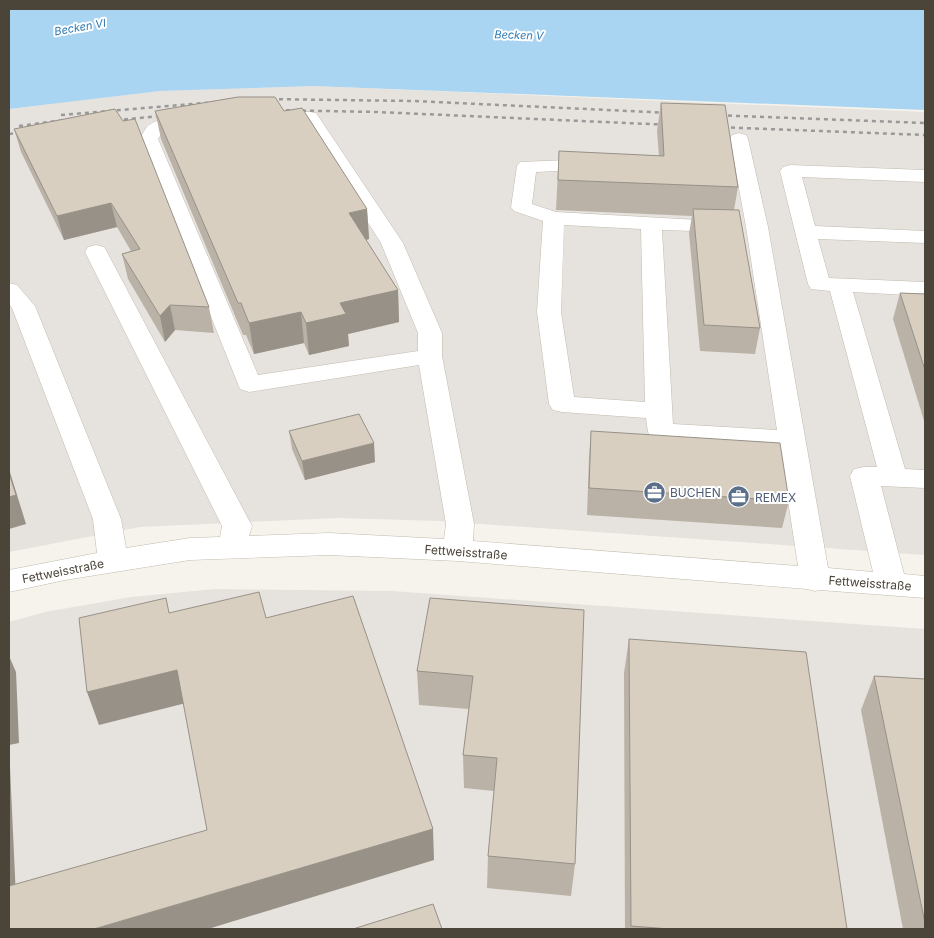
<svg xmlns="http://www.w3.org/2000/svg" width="934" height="938" viewBox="0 0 934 938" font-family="Inter,sans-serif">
  <rect width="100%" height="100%" fill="#f6f3ec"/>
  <g fill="#e6e2dd">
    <path d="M314 86 925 112V555L439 521 338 518 140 527 9 552V109L160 91Z"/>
    <path d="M215 589 392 591 925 629V929H9V622L45 612 131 597Z"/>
  </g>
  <path fill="#a9d4f2" d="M9 9H925V110L314 86 160 91 9 109Z"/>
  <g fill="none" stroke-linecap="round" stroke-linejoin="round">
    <defs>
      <path id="minor" d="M310 112 316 113 403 243 442 333V356L474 524 473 541 798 566 780 448 661 441 652 438 648 432 646 418 562 412 553 410 549 404 537 312 543 221 514 211 511 207 517 166 520 162 593 159 600 161 603 165 600 169 536 172 532 204 556 212 734 222 738 226 734 230 727 232 662 230 673 424 777 430 746 227 730 139 732 135 739 133 746 135 748 139 768 227 828 568 873 572 850 476 854 469 864 467H877L830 291 811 289 808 284 780 171 783 167 790 165 925 170V182L802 177 815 226 925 231V243L818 239 829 278 925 282V296L853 292 905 469 925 470V488L881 486 904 574 925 576V598L820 590 815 591 807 589 458 561 329 555 190 560 65 580 9 592V570L97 553 93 519 12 308 9 304V283L17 285 35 306 121 519 126 548 190 538 220 537 222 526 85 252 88 247 96 245 104 247 107 252 252 526 249 536 329 533 444 539 446 524 419 365 249 392 240 389 140 139C142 135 145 128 149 125 160 117 188 114 201 117L204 121 201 125 177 127 162 133 158 139 258 375 418 351V333L381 243 304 123 264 122 261 118 264 114 270 113ZM564 225 641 229 645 402 574 397 561 312Z"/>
    </defs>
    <use href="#minor" stroke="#c2bbae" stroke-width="1"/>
    <use href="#minor" fill="#fff" fill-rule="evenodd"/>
    <g stroke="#9a9a9a" stroke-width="2.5" stroke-dasharray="4 4" stroke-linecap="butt">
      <path d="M263 99 414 101 672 113"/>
      <path d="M270 110 377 112 672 125"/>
      <path d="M61 115 228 101"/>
      <path d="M712 115 925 123"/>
      <path d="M108 121 170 115"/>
      <path d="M19 126 71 119"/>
      <path d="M715 127 925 135"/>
      <path d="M9 134 29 131"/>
    </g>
  </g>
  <g fill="#bab2a6">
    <path d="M661 103 738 187 734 210 760 328 755 354 700 351 689 233 692 216 556 210 559 151 659 156 657 131Z"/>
    <path d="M115 109 209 307 214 333 175 330 165 342 128 279 122 254 131 251 117 227 64 240 21 152 14 129Z"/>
    <path d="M155 111H284L367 209 369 239 366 240 398 290 399 322 348 334 349 346 309 355 304 343 254 354 246 335H243L161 139Z"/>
    <path d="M900 293 925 294V424L893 319Z"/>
    <path d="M289 431 375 462 305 480 292 449Z"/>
    <path d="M591 431 789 501 782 528 587 515 589 458Z"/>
    <path d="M584 610 575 864 571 896 487 888 488 856 494 791 464 788 463 755 469 709 419 705 417 671Z"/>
    <path d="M629 639 847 929H625L624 673Z"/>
    <path d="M874 676 925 679V929H903L861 710Z"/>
  </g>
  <g fill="#979187">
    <path d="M111 203 117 227 64 240 57 216Z"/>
    <path d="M367 209 369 239 351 243 349 213Z"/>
    <path d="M398 290 399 322 348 334 349 346 309 355 306 323 340 303Z"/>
    <path d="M170 305 175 330 165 342 160 316Z"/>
    <path d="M301 312 304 343 254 354 249 323Z"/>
    <path d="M374 443 375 462 305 480 302 461Z"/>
    <path d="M9 469 26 524 9 529Z"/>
    <path d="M9 656 16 672 19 743 9 745 17 920 9 904Z"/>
    <path d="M177 670 186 703 99 725 87 692Z"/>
    <path d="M433 829 434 860 208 929H94Z"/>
  </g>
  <g fill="#d8cfc1" stroke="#979187">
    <path d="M238 97H275L284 111 302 108 367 209 349 213 398 290 340 303 346 314 306 323 301 312 249 323 241 303H238L155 111Z"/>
    <path d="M661 103 725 105 738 187 558 180 559 151 664 156Z"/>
    <path d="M115 109 123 121 135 119 209 307 170 305 160 316 122 254 140 249 111 203 57 216 14 129Z"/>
    <path d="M693 209 739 210 760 328 704 325Z"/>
    <path d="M900 293 925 294V370Z"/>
    <path d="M359 414 374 443 302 461 289 431Z"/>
    <path d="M591 431 780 443 789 501 589 488Z"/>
    <path d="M9 473 16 495 9 497Z"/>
    <path d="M259 592 266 618 353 596 433 829 94 929H9V886L207 830 177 670 87 692 79 618 166 598 169 613Z"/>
    <path d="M430 598 584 610 575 864 488 856 497 758 463 755 473 676 417 671Z"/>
    <path d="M629 639 806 652 847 929H670L631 926Z"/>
    <path d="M874 676 925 679V923Z"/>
    <path d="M433 904 442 929H353Z"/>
  </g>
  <defs>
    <symbol id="office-disc" viewBox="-11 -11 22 22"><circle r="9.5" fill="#5c6f8a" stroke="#fff"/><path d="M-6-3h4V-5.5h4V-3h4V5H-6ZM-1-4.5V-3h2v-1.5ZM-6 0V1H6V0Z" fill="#fff"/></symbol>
  </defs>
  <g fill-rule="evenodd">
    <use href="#office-disc" x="642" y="480" width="25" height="25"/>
    <use href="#office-disc" x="726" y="484" width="25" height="25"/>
  </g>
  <g text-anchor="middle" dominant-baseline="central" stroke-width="4" stroke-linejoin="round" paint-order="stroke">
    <g font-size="11" font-style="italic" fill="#2e7ab2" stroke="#fff">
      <text transform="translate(80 27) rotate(-10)">Becken VI</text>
      <text transform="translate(519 35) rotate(2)">Becken V</text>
    </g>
    <g font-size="12" fill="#4e5e75" stroke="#fff" text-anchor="start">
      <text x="670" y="492">BUCHEN</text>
      <text x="755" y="497">REMEX</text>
    </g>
    <g font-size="12" fill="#4b4439" stroke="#fff">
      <text transform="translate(466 552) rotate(4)">Fettweisstraße</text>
      <text transform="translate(63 571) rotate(-11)">Fettweisstraße</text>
      <text transform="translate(870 583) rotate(4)">Fettweisstraße</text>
    </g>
  </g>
  <rect width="934" height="938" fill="none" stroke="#4b4439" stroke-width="20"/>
</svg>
